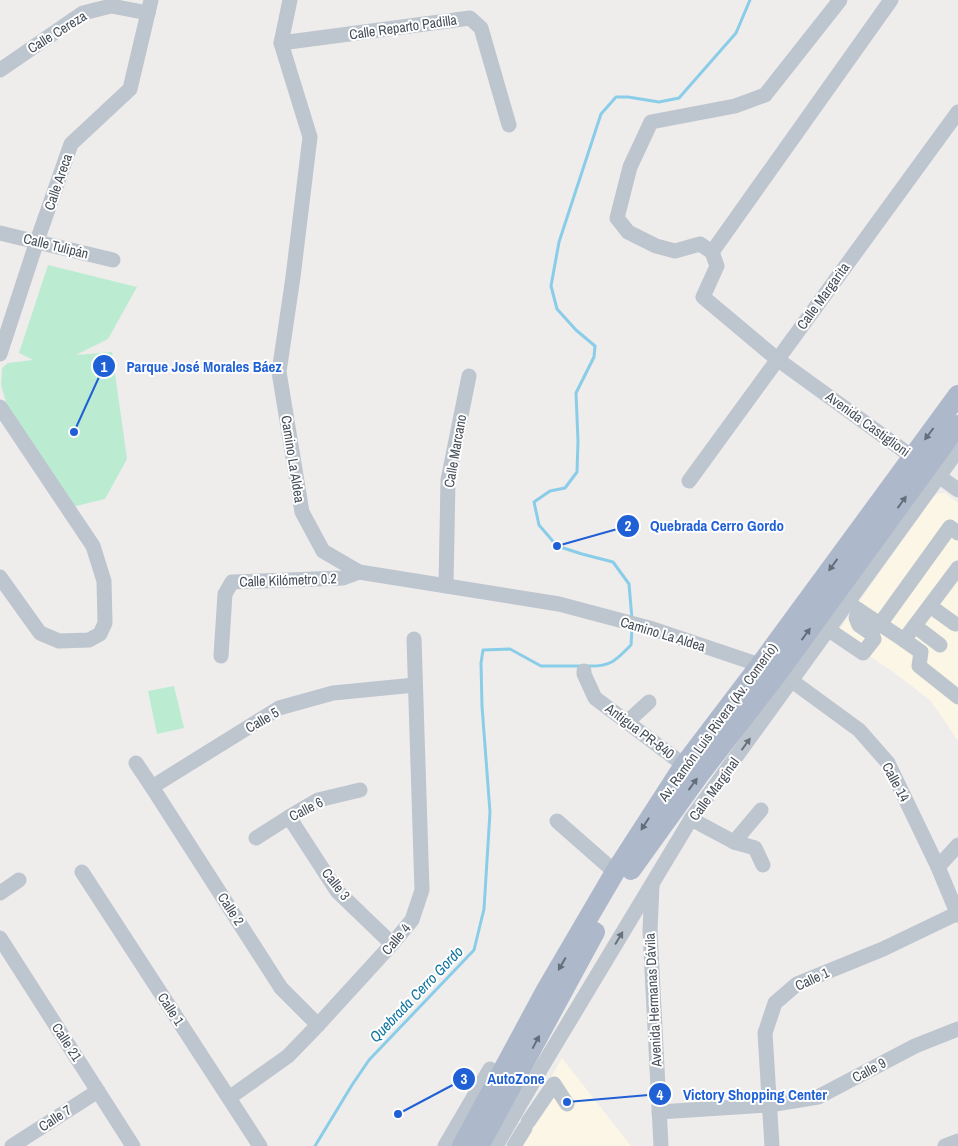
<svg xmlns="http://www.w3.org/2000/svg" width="958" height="1146" viewBox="0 0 958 1146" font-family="'Archivo Narrow',sans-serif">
  <rect width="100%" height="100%" fill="#efecec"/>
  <g fill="#fbf6e5">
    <path d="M939 493H945L958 503V741L931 701 892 671 836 634 934 496Z"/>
    <path d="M562 1058 631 1146H512Z"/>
  </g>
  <g fill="#bbecd2">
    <path d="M48 265 137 287 108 339 76 355 112 352 127 459 105 499 72 507 7 405 1 385 2 368 8 363 33 360 19 353Z"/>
    <path d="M174 686 184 728 157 734 148 691Z"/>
  </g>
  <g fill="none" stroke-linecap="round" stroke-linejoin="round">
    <g stroke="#8acde8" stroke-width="3">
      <path d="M632 619 629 584 613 562 582 554 557 546 539 525 534 502 550 491 565 488 577 472 578 441 576 393 594 357 595 346 576 330 557 309 551 286 559 242 601 114 616 97H628L659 102 679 98 736 33 750 0"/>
      <path d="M588 666C611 667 616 660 631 645L632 628"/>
      <path d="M315 1146 352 1085 369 1060 474 950 484 909 490 812 482 706 481 663 483 650 510 649 541 666H581"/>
    </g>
    <g stroke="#bdc5ce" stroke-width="15">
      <path d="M290 0 281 43 310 137 293 277 279 372 302 512 323 551 359 572 559 604 653 629 760 665 792 681 859 730 888 763 938 867 958 915"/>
      <path d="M840 0 765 95 735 106 651 122 630 167 617 218 628 232 656 246 675 251 700 244 712 252 717 266 703 297 777 359 958 490"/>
      <path d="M281 43 470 18 481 28 509 125"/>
      <path d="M0 70 83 13 111 6 148 13"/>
      <path d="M0 233 113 260"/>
      <path d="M712 252 891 0"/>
      <path d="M0 354 37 241 71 144 130 89 151 0"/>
      <path d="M0 407 93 546 104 581 105 623 100 634 89 640 59 641 40 633 0 577"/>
      <path d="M689 481 958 112"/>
      <path d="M446 586 448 480 469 376"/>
      <path d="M848 603 904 640 958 568"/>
      <path d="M930 606 955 624"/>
      <path d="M880 624 950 527 958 533"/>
      <path d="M915 626 940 645"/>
      <path d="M829 630 863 653 874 639 872 634 859 625 856 618 859 610"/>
      <path d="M904 640 921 652 919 666 958 697"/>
      <path d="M221 656 225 594 232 582 343 578 359 572"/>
      <path d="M584 671V674L595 698 684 765"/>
      <path d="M627 722 649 702"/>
      <path d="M136 763 152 787 281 988 318 1025"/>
      <path d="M152 787 279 708 333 693 415 685"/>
      <path d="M289 817 337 891 392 944"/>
      <path d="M691 819 734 842 755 848 763 865"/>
      <path d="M557 821 615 872"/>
      <path d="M256 838 289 817 318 800 360 790"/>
      <path d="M734 842 761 810"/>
      <path d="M938 867 958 845"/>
      <path d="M82 872 260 1146"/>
      <path d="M652 885 650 931 661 1146"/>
      <path d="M0 893 19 880"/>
      <path d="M0 938 133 1146"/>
      <path d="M229 1098 288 1056 318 1025 392 944 412 920 422 890 414 639"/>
      <path d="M659 1112 769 1105 818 1097 915 1046 958 1029"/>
      <path d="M528 1122 554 1084 567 1104"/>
      <path d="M12 1146 98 1091"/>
      <path d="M445 1146 490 1069"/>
      <path d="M496 1146 543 1065 691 819 958 450"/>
      <path d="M514 1146 525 1128"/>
      <path d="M772 1146 765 1033 775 1003 797 984 883 949 958 913"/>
      <path d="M945 1146 958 1141"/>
    </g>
    <g stroke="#adb9cb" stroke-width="20">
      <path d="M631 870 700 774 778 673 958 425"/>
      <path d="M462 1146 546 990 615 872 684 765 760 665 958 395"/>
      <path d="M479 1146 595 932"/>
    </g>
  </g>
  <defs><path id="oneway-solid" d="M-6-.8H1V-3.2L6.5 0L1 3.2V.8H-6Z" transform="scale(1.25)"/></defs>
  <g fill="#646e7b">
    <use href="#oneway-solid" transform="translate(929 434) rotate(127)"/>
    <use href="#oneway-solid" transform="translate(902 502) rotate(-54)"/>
    <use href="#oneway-solid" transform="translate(833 565) rotate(126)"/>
    <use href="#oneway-solid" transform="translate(806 634) rotate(-54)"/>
    <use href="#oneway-solid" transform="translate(693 784) rotate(-54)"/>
    <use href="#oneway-solid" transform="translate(645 824) rotate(123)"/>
    <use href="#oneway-solid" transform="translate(562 964) rotate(120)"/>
    <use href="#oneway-solid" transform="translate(536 1042) rotate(-62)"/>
  </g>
  <g fill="#69727c">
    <use href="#oneway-solid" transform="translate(746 744) rotate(-54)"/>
    <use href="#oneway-solid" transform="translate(619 938) rotate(-59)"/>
  </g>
  <g text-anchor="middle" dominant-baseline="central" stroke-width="4" stroke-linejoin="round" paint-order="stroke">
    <g font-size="14" fill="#454e59" stroke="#fff">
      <text transform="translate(403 27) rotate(-8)">Calle Reparto Padilla</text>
      <text transform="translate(57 32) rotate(-32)">Calle Cereza</text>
      <text transform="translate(58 182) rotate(-71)">Calle Areca</text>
      <text transform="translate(56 246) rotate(14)">Calle Tulipán</text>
      <text transform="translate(823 296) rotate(-54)">Calle Margarita</text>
      <text transform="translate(868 424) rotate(36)">Avenida Castiglioni</text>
      <text transform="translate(455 451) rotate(-80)">Calle Marcano</text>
      <text transform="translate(293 459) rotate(81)">Camino La Aldea</text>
      <text transform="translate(288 580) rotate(-2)">Calle Kilómetro 0.2</text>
      <text transform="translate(663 634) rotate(17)">Camino La Aldea</text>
      <text transform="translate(262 720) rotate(-30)">Calle 5</text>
      <text transform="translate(718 722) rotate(-54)">Av. Ramón Luis Rivera (Av. Comerío)</text>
      <text transform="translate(640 731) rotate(37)">Antigua PR-840</text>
      <text transform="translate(896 782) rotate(62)">Calle 14</text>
      <text transform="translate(714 789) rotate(-54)">Calle Marginal</text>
      <text transform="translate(306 809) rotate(-27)">Calle 6</text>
      <text transform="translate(336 884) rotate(52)">Calle 3</text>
      <text transform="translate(231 909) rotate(57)">Calle 2</text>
      <text transform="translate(396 939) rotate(-50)">Calle 4</text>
      <text transform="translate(812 979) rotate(-25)">Calle 1</text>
      <text transform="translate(653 1000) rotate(-93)">Avenida Hermanas Dávila</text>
      <text transform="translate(171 1009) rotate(57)">Calle 1</text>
      <text transform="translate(67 1042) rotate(57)">Calle 21</text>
      <text transform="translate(869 1070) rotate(-28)">Calle 9</text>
      <text transform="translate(55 1118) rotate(-33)">Calle 7</text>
    </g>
    <g font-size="15" font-style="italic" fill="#1177a0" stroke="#fff">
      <text transform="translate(416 994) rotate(-46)">Quebrada Cerro Gordo</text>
    </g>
  </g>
  <path fill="none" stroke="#1f60d6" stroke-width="2" d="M74 432L104 366M557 546L628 526M398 1114L464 1079M567 1102L660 1094"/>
  <g fill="#1f60d6" stroke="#fff" stroke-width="2">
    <circle cx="74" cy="432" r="5"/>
    <circle cx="557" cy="546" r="5"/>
    <circle cx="398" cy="1114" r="5"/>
    <circle cx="567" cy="1102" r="5"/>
    <circle cx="104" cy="366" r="12"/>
    <circle cx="628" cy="526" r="12"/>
    <circle cx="464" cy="1079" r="12"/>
    <circle cx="660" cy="1094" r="12"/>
  </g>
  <g font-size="15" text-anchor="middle" font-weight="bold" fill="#fff">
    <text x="104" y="372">1</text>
    <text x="628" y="531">2</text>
    <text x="464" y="1084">3</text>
    <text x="660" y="1100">4</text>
  </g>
  <g font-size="15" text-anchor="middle" font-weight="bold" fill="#1f60d6" stroke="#fff" stroke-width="4" stroke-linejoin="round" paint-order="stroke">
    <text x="204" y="372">Parque José Morales Báez</text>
    <text x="717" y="531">Quebrada Cerro Gordo</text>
    <text x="516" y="1084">AutoZone</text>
    <text x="755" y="1100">Victory Shopping Center</text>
  </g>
</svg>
